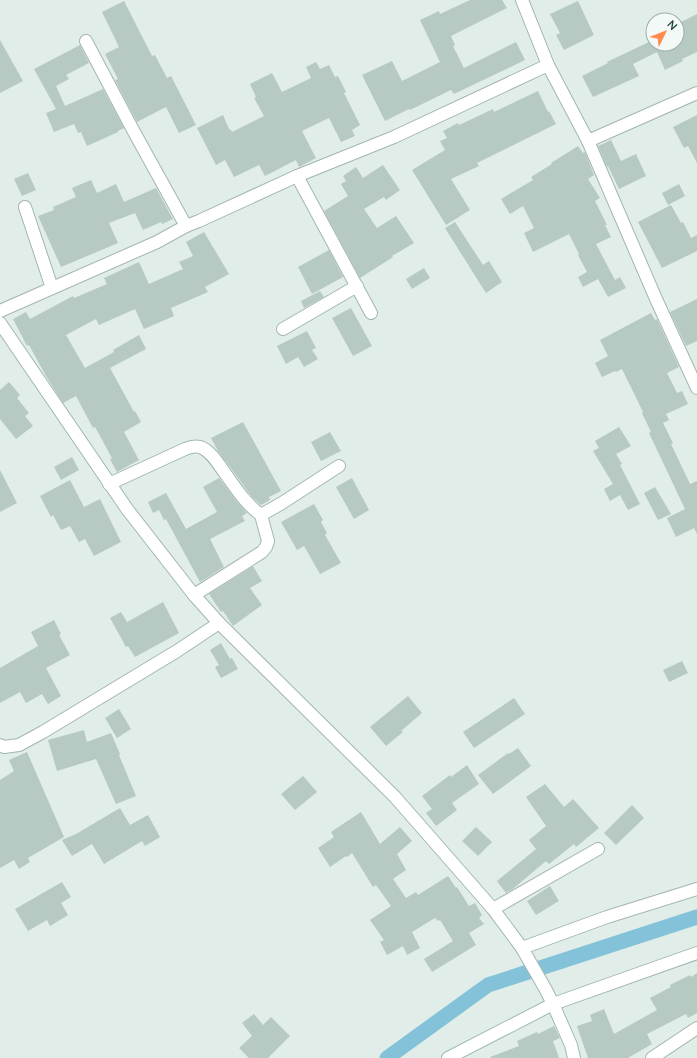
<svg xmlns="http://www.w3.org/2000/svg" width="697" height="1058" viewBox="0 0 697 1058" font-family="Lato,sans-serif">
  <rect width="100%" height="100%" fill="#e1ede9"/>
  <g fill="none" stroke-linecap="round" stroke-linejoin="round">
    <path stroke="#83c2d8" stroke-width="15" d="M387 1058 488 985 697 917"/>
  </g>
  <g fill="#b6c9c3">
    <path d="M470 0H502L507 8 451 36 455 45 453 46 464 68 516 42 525 60 454 94 451 90 410 110 409 109 385 121 362 75 392 61 402 81 440 62 420 20 439 11 440 14Z"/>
    <path d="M124 1 152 56 155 55 167 78 171 76 196 125 179 133 166 107 137 122 115 80 118 79 105 54 119 47 102 12Z"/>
    <path d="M578 1 594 35 564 50 556 35 560 33 550 14Z"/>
    <path d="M697 14V52L682 59 683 61 665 70 657 52 633 64 639 76 593 97 582 76 608 63 607 62 653 40V44H677V24Z"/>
    <path d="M0 40 23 81 0 93Z"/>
    <path d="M80 45 89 63 66 75 69 79 56 86 65 106 103 89 124 128 118 131V132L87 146 81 132 78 133 74 124 54 132 46 113 56 109 34 69Z"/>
    <path d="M316 62 320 69 329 65 335 77 338 76 346 92 344 93 360 125 352 130 355 136 341 142 329 118 302 131 316 158 299 167 296 160 265 176 259 165 234 177 225 160 216 165 197 128 223 115 229 129H230L232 132 264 116 254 98 256 97 250 84 272 73 282 92 311 78 306 67Z"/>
    <path d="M538 91 548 112 549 111 556 124 477 163 479 166 451 179 470 210 446 225 412 170 445 150 440 141 447 138 443 131 458 123 459 125 493 109 494 112Z"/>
    <path d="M697 115V163L688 146 684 148 673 127Z"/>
    <path d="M611 140 621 161 636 154 646 176 619 189 608 166 607 167 598 146Z"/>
    <path d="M578 146 583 153 585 152 594 175 588 179 600 198 595 201 607 225H605L611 237 596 244 615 280 620 277 626 288 608 297 598 279 583 287 578 277 587 272 578 255 579 254 569 234 533 252 524 233 534 228 523 206 510 214 501 199 533 180 531 177 552 164 551 163Z"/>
    <path d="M383 165 400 190 386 200 384 197 364 209 377 228 396 216 414 243 392 256 393 257 360 278 324 211 348 196 341 184 346 181 343 176 356 167 363 178Z"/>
    <path d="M28 173 36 190 22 196 14 179Z"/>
    <path d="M91 180 97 193 116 184 124 202 156 188 173 219 162 224 161 222 143 230 135 213 109 223 118 243 61 267 38 216 54 210 53 207 76 197 72 188Z"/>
    <path d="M679 184 685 196 668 205 662 193Z"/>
    <path d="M671 205 681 223 683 222 691 238 697 235V251L662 268 638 222Z"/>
    <path d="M455 222 483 265 489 261 502 282 486 293 445 228Z"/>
    <path d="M204 232 229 274 205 287 208 292 171 308 174 316 144 329 135 309 99 325 96 319 66 335 85 368 114 352 113 350 139 335 146 349 110 368 134 412 135 411 141 422 124 432 139 460 117 472 110 459 112 458 95 427 93 428 76 396 63 403 46 376 29 345 27 346 13 319 26 312 30 319 73 296 74 298 107 284 104 278 139 262 149 284 183 269 179 262 193 256 186 242Z"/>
    <path d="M329 250 343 277 312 294 298 267Z"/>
    <path d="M424 268 430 278 412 289 406 279Z"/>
    <path d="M320 291 324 297 304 308 301 301Z"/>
    <path d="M697 299V341L686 346 670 312Z"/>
    <path d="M351 308 372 346 353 356 332 318Z"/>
    <path d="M651 313 655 320 657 319 679 367 667 373 677 393 682 391 688 404 666 414 669 420 663 423 673 443 671 444 690 484 697 481V534L694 528 676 537 667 518 685 509 649 433 651 432 642 413 643 412 622 369 616 372 615 371 602 377 595 363 608 356 600 340Z"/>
    <path d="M307 331 316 348 312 350 318 359 304 367 298 357 286 364 277 346Z"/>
    <path d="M9 382 20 395 17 398 29 413 25 416 33 426 16 439 0 419V390Z"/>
    <path d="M243 422 281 491 269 497 270 500 261 505 252 497 241 482 218 451 211 438Z"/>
    <path d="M619 427 631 446 616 454 622 464 620 465 640 504 628 510 620 495 610 501 604 489 613 484 593 451 599 448 595 441Z"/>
    <path d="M330 432 341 451 321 461 311 442Z"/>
    <path d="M72 457 79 470 61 480 54 467Z"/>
    <path d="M0 470 17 503 0 512Z"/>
    <path d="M219 478 237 502 247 513 242 516 245 521 210 539 224 567 200 582 166 519 164 520 159 510 153 513 148 502 166 493 186 529 217 512 203 487Z"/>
    <path d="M352 478 369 510 354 519 336 487Z"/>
    <path d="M70 480 84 507 100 499 121 542 94 556 85 539 79 542 70 526 61 530 53 515 51 517 40 496Z"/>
    <path d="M655 487 671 514 658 520 644 493Z"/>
    <path d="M314 504 323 520 321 522 327 533 325 535 341 563 320 574 304 546 297 550 281 522Z"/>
    <path d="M253 566 262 581 250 588 262 605 233 626 223 611 221 612 209 594Z"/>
    <path d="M163 602 179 633 135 657 128 646 126 647 110 618 121 612 127 622Z"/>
    <path d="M54 620 61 634 59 635 70 655 46 668 61 696 48 704 42 694 26 703 20 692 0 703V668L38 646 31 632Z"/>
    <path d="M221 643 230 659 232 658 238 669 221 678 215 667 219 665 210 650Z"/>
    <path d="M682 661 688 673 669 682 663 670Z"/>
    <path d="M408 696 422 713 401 731 403 732 386 746 370 727Z"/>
    <path d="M514 698 525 714 474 748 463 732Z"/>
    <path d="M119 709 131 729 117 738 105 718Z"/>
    <path d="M84 730 87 742 111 733 120 754 119 755 136 796 116 804 96 759 57 771 48 740Z"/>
    <path d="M518 748 531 766 493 794 478 775 508 753 509 754Z"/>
    <path d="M27 752 64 837 28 858 30 862 19 869 14 860 0 868V780L14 771 9 760Z"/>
    <path d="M467 765 479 784 452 803 457 810 436 826 426 813 432 809 422 796 450 775 451 777Z"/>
    <path d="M303 776 317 792 295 810 281 794Z"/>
    <path d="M545 784 564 807 573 799 599 828 576 847 574 844 549 864 546 861 514 888 506 893 497 881 536 849 529 840 546 826 526 797Z"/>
    <path d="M632 805 644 818 616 845 604 833Z"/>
    <path d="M120 808 130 825 148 815 160 837 145 846 142 841 104 864 92 844 72 856 62 840 76 834Z"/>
    <path d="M361 812 380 844 400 827 412 841 397 854 406 870 393 879 406 898 416 892 418 895 448 876 456 888 457 887 469 906 475 903 482 915 479 918 484 924 469 933 476 945 432 972 424 959 453 941 440 920 438 921 435 918 412 932 420 948 407 955 403 946 387 955 380 942 384 940 370 920 391 906 376 885 373 887 352 853 347 857 346 856 330 867 318 848 334 837 331 832Z"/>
    <path d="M476 827 492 842 478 856 462 841Z"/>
    <path d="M62 882 71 897 61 903 68 915 50 926 47 920 28 931 15 909Z"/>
    <path d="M550 886 559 901 536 915 527 901Z"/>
    <path d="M697 973V1013L688 1018 686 1014 647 1034 652 1044 628 1058H588L577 1026 592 1021 590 1015 604 1009 614 1034 657 1010 650 998 671 987 670 985 690 975 691 977Z"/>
    <path d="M254 1014 263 1025 271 1017 290 1036 268 1058H249L239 1048 252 1036 242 1023Z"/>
    <path d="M554 1026 560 1038 553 1041 559 1058H491L490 1057 519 1046 517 1041 537 1032 538 1034Z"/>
  </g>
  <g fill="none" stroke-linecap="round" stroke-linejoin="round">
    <defs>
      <g id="street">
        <path d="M522 0 548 65"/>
        <path d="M86 41 133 130 186 226"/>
        <path d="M588 141 656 299 697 388"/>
        <path d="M297 176 371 313"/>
        <path d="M25 207 52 288"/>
        <path d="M0 311 157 242 186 226 199 221 297 176 394 137 548 65 588 141 697 93"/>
        <path d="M0 323 127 509 194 595 219 623 395 797 493 909 522 948 546 990 553 1004 697 953"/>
        <path d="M283 329 357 286"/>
        <path d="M109 484 185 449C190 447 195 446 200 447 212 451 220 467 227 476 237 490 247 505 261 515L282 503 339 466"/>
        <path d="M194 595 262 552 266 547 268 541 261 515"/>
        <path d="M0 745 4 747 19 745 43 732 177 651 219 623"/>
        <path d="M493 909 598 849"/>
        <path d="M522 948 607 917 697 889"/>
        <path d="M652 1058 697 1028"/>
      </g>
      <path id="secondary" d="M448 1058 553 1004 571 1045 574 1058"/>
    </defs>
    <use href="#street" stroke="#a3b6b1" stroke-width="14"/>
    <use href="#secondary" stroke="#9ebab3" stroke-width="14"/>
    <use href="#street" stroke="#fff" stroke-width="12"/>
    <use href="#secondary" stroke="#fff" stroke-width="12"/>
  </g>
  <g transform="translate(665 32) rotate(47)"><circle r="19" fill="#f2f9f7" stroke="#9eafac"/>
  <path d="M0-3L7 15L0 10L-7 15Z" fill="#ff8c4e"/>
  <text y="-6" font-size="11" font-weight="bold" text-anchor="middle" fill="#1f403b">N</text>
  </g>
</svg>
